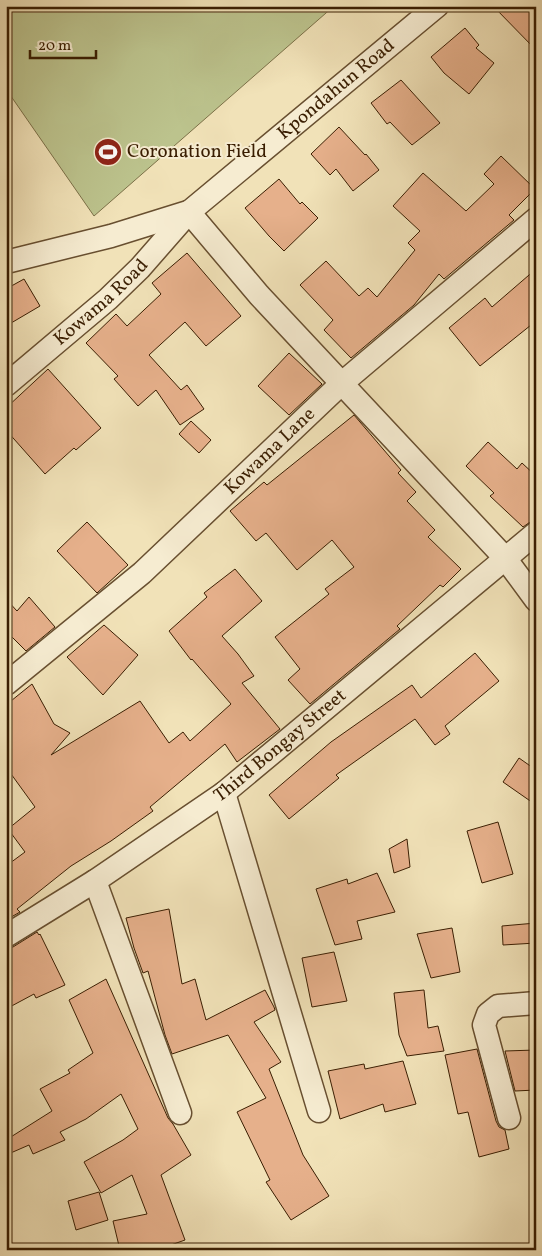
<svg xmlns="http://www.w3.org/2000/svg" width="542" height="1256" viewBox="0 0 542 1256" font-family="Vollkorn,serif">
  <rect width="100%" height="100%" fill="#f1e2b8"/>
  <filter id="stains"><feTurbulence type="fractalNoise" baseFrequency=".004" numOctaves="4"/><feColorMatrix values="0 0 0 0 .2 0 0 0 0 .09 0 0 0 0 .02 0 0 0 .5 -.17"/></filter>
  <radialGradient id="worn" r=".72"><stop offset=".6" stop-color="#630" stop-opacity="0"/><stop offset="1" stop-color="#630" stop-opacity=".3"/></radialGradient>
  <path fill="#bcc38d" stroke="#7b7048" d="M6 6H334L94 216 6 89Z"/>
  <g fill="#e6b08b" stroke="#3a1e02">
    <path d="M493 6H536V50Z"/>
    <path d="M465 28 479 45 476 48 494 63 469 94 444 73 431 57Z"/>
    <path d="M401 80 440 123 412 145 390 122 387 124 371 103Z"/>
    <path d="M339 127 365 155 366 154 379 170 353 191 336 169 330 175 311 154Z"/>
    <path d="M501 156 535 189 509 215 514 220 444 279 439 274 414 305 351 358 324 330 333 320 300 285 326 261 359 296 368 288 377 297 415 250 408 243 420 231 393 206 423 173 466 211 494 184 484 174Z"/>
    <path d="M279 179 300 204 302 202 318 218 284 251 269 236 245 208Z"/>
    <path d="M187 253 241 316 206 346 185 322 149 355 181 390 187 385 204 409 180 425 156 390 138 406 114 379 118 376 86 343 116 314 127 326 161 294 152 283Z"/>
    <path d="M536 269V321L480 366 449 328 485 298 492 307Z"/>
    <path d="M24 279 40 306 6 326V289Z"/>
    <path d="M289 353 322 384 289 415 258 386Z"/>
    <path d="M48 369 101 428 76 450 74 448 45 474 6 430V408Z"/>
    <path d="M354 415 401 470 398 473 416 492 407 501 435 530 428 537 461 569 443 587 440 585 397 626 400 629 310 704 288 680 300 669 275 637 329 594 325 589 354 567 332 540 297 570 266 533 256 541 230 511 264 482 267 485Z"/>
    <path d="M191 421 211 440 199 453 179 434Z"/>
    <path d="M488 442 517 469 522 463 536 476V518L523 527 490 496 494 493 466 466Z"/>
    <path d="M87 522 128 565 97 593 57 551Z"/>
    <path d="M235 569 262 601 222 636 238 654 254 676 242 683 280 729 237 762 225 744 150 807 153 811 111 841 71 866 17 909 20 912 6 920V866L25 852 8 829 35 807 6 767V705L32 684 54 724 70 733 51 755 140 701 169 743 183 732 190 741 231 704 192 659 191 660 169 631 207 597 204 593Z"/>
    <path d="M29 597 55 627 26 651 6 631V599L17 611Z"/>
    <path d="M104 625 138 655 103 695 67 657Z"/>
    <path d="M475 653 499 681 445 726 450 734 435 745 415 719 336 775 339 778 289 819 269 795 331 742 412 685 421 698Z"/>
    <path d="M519 758 536 770V805L503 782Z"/>
    <path d="M498 822 513 874 482 883 467 831Z"/>
    <path d="M407 839 410 867 394 873 389 849Z"/>
    <path d="M377 873 395 912 357 921 362 939 335 945 316 889 347 879 348 884Z"/>
    <path d="M169 909 182 984 195 979 206 1020 265 990 274 1007 275 1010 254 1022 281 1062 269 1069 303 1155 329 1196 291 1220 266 1182 270 1180 237 1112 266 1098 228 1035 172 1054 165 1035 148 971 143 973 134 948 126 918Z"/>
    <path d="M536 923V943L503 945 502 926Z"/>
    <path d="M452 928 460 972 431 978 417 934Z"/>
    <path d="M37 932 39 935 40 934 65 985 36 998 34 994 6 1009V949L13 947Z"/>
    <path d="M334 952 347 1001 312 1007 302 958Z"/>
    <path d="M106 979 168 1118 173 1124 191 1155 161 1175 185 1240 157 1250H120L113 1221 147 1214 132 1175 101 1193 84 1162 123 1140 138 1129 121 1094 86 1119 60 1132 65 1140 33 1154 29 1145 6 1155V1140L52 1111 40 1089 70 1073 68 1070 93 1053 69 1000Z"/>
    <path d="M424 990 428 1028 438 1026 444 1051 407 1056 399 1035 394 993Z"/>
    <path d="M477 1049 496 1121 499 1127 505 1130 509 1149 479 1157 468 1112 458 1114 445 1055Z"/>
    <path d="M536 1050V1090L515 1091 505 1051Z"/>
    <path d="M403 1061 416 1104 385 1112 383 1104 340 1119 328 1071 364 1064 365 1069Z"/>
    <path d="M99 1192 108 1220 76 1230 68 1201Z"/>
  </g>
  <g fill="none" stroke-linecap="round" stroke-linejoin="round">
    <defs>
      <g id="minor">
        <path d="M189 212 259 295 505 558 536 600"/>
        <path d="M6 262 111 236 188 212"/>
        <path id="s1" d="M6 385 108 299 140 268 189 212 437 6"/>
        <path id="s2" d="M6 684 142 573 341 384 536 219"/>
        <path d="M224 793 319 1111"/>
        <path d="M95 881 180 1113"/>
        <path id="s3" d="M6 936 95 881 224 793 536 533"/>
        <path d="M509 1118 484 1025 488 1014 498 1006 536 1003"/>
      </g>
    </defs>
    <use href="#minor" stroke="#684f30" stroke-width="25"/>
    <use href="#minor" stroke="#f6ecd1" stroke-width="22"/>
  </g>
  <defs>
    <symbol id="stadium-disc" viewBox="-11 -11 22 22"><circle r="9.5" fill="#8f2418" stroke="#f6ecd1"/><path d="M0-5a6.5 5 0 1 0 0 10a6.5 5 0 1 0 0-10ZM-3.5-1.8h7v3.6h-7Z" fill="#fff"/></symbol>
  </defs>
  <g fill-rule="evenodd">
    <use href="#stadium-disc" x="92" y="136" width="32" height="32"/>
  </g>
  <g text-anchor="middle" dominant-baseline="central" stroke-width="4" stroke-linejoin="round" paint-order="stroke">
    <g font-size="19" fill="#3a1e02" stroke="#f6ecd1">
      <text stroke="none"><textPath href="#s1" startOffset="444">Kpondahun Road</textPath></text>
      <text stroke="none"><textPath href="#s1" startOffset="126">Kowama Road</textPath></text>
      <text stroke="none"><textPath href="#s2" startOffset="352">Kowama Lane</textPath></text>
      <text stroke="none"><textPath href="#s3" startOffset="334">Third Bongay Street</textPath></text>
    </g>
    <g font-size="19" fill="#3a1e02" stroke="#f6ecd1" text-anchor="start">
      <text x="127" y="152">Coronation Field</text>
    </g>
  </g>
  <rect width="542" height="1256" fill="none" stroke="#f1e2b8" stroke-width="25"/>
  <rect x="8" y="8" width="527" height="1241" fill="none" stroke="#3a1e02" stroke-width="2.5"/>
  <rect x="12" y="12" width="517" height="1231" fill="none" stroke="#3a1e02"/>
  <path d="M30 50v8h66v-8" fill="none" stroke="#3a1e02" stroke-width="2.5"/>
  <text x="38" y="50" font-size="15" fill="#3a1e02" stroke="#f6ecd1" stroke-width="4" paint-order="stroke">20 m</text>
  <rect width="100%" height="100%" filter="url(#stains)"/>
  <rect width="100%" height="100%" fill="url(#worn)"/>
</svg>
